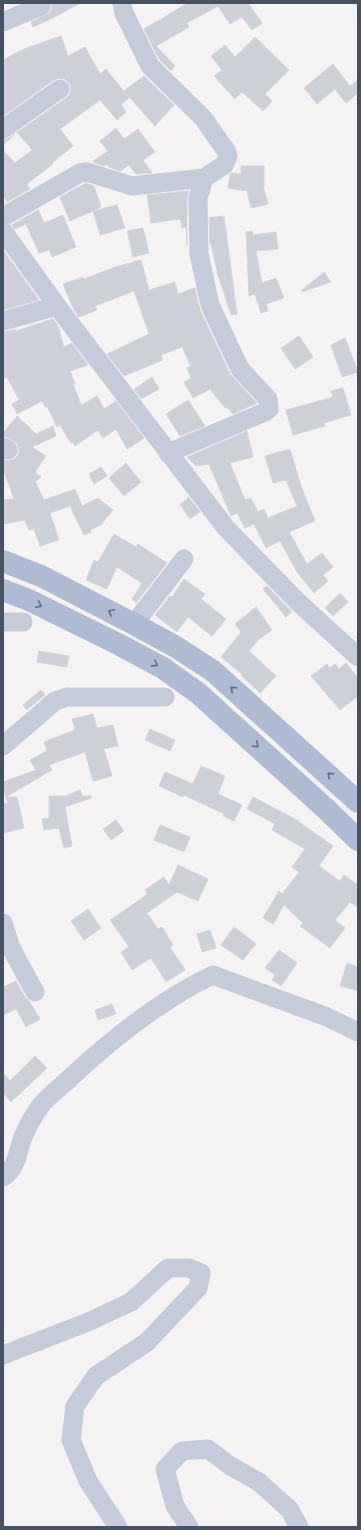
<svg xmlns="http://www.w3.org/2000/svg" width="361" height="1530" viewBox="0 0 361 1530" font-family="Quicksand,sans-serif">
  <rect width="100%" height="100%" fill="#f4f2f2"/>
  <g fill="#ced0d8" stroke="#d5d6de">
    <path d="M51 3H80L55 17 33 27 31 22 49 13 52 8Z"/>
    <path d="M188 3H248L262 23 252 30 242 17 230 24 218 6 187 23 189 27 156 46 175 66 171 71 159 59 144 29Z"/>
    <path d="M61 36 68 56 85 47 100 74 106 69 129 98 121 104 126 112 117 120 100 100 60 129 73 146 52 163 53 164 27 184 30 189 7 202 3 195V150L15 163 32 150 17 132 3 145V140L9 138 66 98 70 94 71 88 69 83 65 79 59 78 54 80 3 116V60L24 49Z"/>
    <path d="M255 37 289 70 265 94 272 101 263 111 242 92 235 99 214 76 222 70 211 56 225 45 235 57Z"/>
    <path d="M333 64 350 86 358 80V93L346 103 335 89 317 104 304 88Z"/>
    <path d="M144 76 174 105 155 126 124 91Z"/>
    <path d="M116 128 124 139 138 129 155 152 143 160 152 173 136 174 129 165 120 171 109 167 107 164 104 166 95 163 93 161 108 151 100 141Z"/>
    <path d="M241 166H264V189L268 204 251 208 247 191 228 188 230 175 231 173 241 174Z"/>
    <path d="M86 183 94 186 101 207 93 211 117 205 125 228 100 235 93 211 70 221 60 197Z"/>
    <path d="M189 191 187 198V246L186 227 182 228 181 221 180 219 151 223 147 195Z"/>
    <path d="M38 210 44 223 63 215 76 247 52 257 49 250 39 253 26 224 15 229 12 225Z"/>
    <path d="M224 216 237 314 231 315 218 275 211 244H210L209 218Z"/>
    <path d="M143 228 149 253 133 257 127 231Z"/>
    <path d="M252 231 253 235 276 232 278 249 256 251 262 283 276 278 284 298 266 304 268 311 261 313 255 294 249 296 246 232Z"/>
    <path d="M3 250 39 300 3 310Z"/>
    <path d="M141 260 149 290 175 282 178 294 195 288 200 310 230 374 257 403 233 414 227 407 225 408 210 389 193 398 184 382 191 378 187 368 191 366 182 347 161 355 163 360 124 376 107 354 149 334 134 291 95 306 97 310 79 317 74 310 63 284 83 277 84 279 115 267Z"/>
    <path d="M324 272 331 282 302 292 301 291Z"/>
    <path d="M53 319 58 326 64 347 72 343 88 365 70 371 75 383 73 384 81 405 97 396 104 409 116 401 144 438 127 449 116 429 103 438 98 430 75 446 73 442 71 443 60 425 57 427 47 406 45 407 42 401 17 414 12 404 19 400 7 377 3 379V332L15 329 16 331Z"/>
    <path d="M299 336 313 357 295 369 281 348Z"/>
    <path d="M345 338 358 372 342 377 331 345Z"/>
    <path d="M152 377 159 389 141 399 134 389Z"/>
    <path d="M343 388 351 415 324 423 325 426 293 435 286 410 333 397 331 391Z"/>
    <path d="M188 400 205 426 180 436 166 414Z"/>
    <path d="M17 416 36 434 53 426 56 436 32 447 46 456 35 472 41 477 35 481 44 500 75 489 82 506 98 498 113 510 101 525 90 530 91 532 84 535 70 506 50 513 59 540 40 546 34 529 29 530 25 520 3 524V500L14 499 3 469V462L5 460 8 461 14 459 18 455 19 450 17 444 9 438 3 436V433Z"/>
    <path d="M247 431 253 457 230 463 245 500 251 498 258 512 264 509 268 518 297 506 286 480 273 483 265 456 290 449 301 486 315 521 289 532 307 564 322 553 333 567 323 575 328 581 314 593 297 572 280 541 266 548 254 524 245 528 237 513 231 516 209 464 196 466 187 457Z"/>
    <path d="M126 463 141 482 124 496 109 478Z"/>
    <path d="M101 467 107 476 94 484 89 474Z"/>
    <path d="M188 496 200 512 190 519 180 504 188 499Z"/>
    <path d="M114 534 136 547 138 544 167 563 136 603 132 599 142 583 117 567 107 589 86 580 94 560 98 562Z"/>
    <path d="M184 579 205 594 201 599 226 619 212 636 188 617 177 632 155 615 170 596 172 597Z"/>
    <path d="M267 586 292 612 286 617 263 589Z"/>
    <path d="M340 593 348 602 333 616 325 608Z"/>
    <path d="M256 607 272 630 259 639 249 651 276 676 260 693 241 675 242 674 221 657 241 632 235 624Z"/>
    <path d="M39 651 69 656 67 667 37 662Z"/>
    <path d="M346 663 358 678V696L340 710 311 676 327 664 330 668 335 664 339 669Z"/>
    <path d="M41 690 45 695 27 710 23 705Z"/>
    <path d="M93 714 97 728 113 725 118 746 104 749 112 776 93 781 85 752 49 765 52 770 6 797 3 787V782L36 770 30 760 47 751 44 742 75 730 72 719Z"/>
    <path d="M150 729 175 740 170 751 145 740Z"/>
    <path d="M201 766 225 776 218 794 242 805 234 821 223 816 224 814 184 795 183 797 159 786 165 772 193 784Z"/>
    <path d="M80 790 82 796H91V798L65 807 72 846 64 848 59 828 44 830 42 819 49 818V796H68V795Z"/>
    <path d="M6 797H17L24 828 3 833V804L8 803Z"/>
    <path d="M253 797 299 821V822L333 846 319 866 340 881 344 875 358 885V908L350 902 335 920 345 928 330 948 300 926 303 923 284 905 273 924 263 918 279 891 282 894 299 872 292 867 305 849 272 830 275 824 247 809Z"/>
    <path d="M116 820 124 831 111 840 103 829Z"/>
    <path d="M160 825 190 837 184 852 154 840Z"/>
    <path d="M178 865 208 879 198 901 177 892 147 913 158 929 162 927 173 945 170 947 185 970 166 982 151 958 132 970 121 952 129 947 110 920 148 894 145 890 164 877 169 885Z"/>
    <path d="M88 909 101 928 84 940 71 921Z"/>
    <path d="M234 927 256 944 243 960 221 945Z"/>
    <path d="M210 930 216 948 202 952 197 934Z"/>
    <path d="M279 950 297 963 281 986 272 980 275 975 265 968Z"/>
    <path d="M347 963 358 967V991L340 986Z"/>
    <path d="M16 981 25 997 30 1002 40 1019 26 1027 16 1009 3 1015V987Z"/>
    <path d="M112 1004 116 1014 98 1020 95 1010Z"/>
    <path d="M35 1056 47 1068 11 1102 3 1093V1073L10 1081Z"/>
  </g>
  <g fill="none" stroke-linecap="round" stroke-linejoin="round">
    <g stroke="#c5cbd8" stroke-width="19">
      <path d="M3 22 41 6"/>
      <path d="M3 129 60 89"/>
      <path d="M3 217 80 173 87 172 132 186 204 178 224 165 228 157 227 152 203 118 150 66 124 13 122 3"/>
      <path d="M3 231 57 306 226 528 298 602 358 657"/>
      <path d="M3 321 57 306"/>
      <path d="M3 447 8 450"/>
      <path d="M168 453 265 412 269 409 268 399 240 369 210 305 199 254 198 198 204 178"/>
      <path d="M3 622H23"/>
      <path d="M134 624 184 559"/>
      <path d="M3 746 55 701 67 697H165"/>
      <path d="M3 923 11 948 35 992"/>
      <path d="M3 1177C18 1168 17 1151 23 1137 27 1128 35 1113 41 1105 49 1095 61 1087 70 1078 113 1038 160 1000 213 975L327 1017 358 1032"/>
      <path d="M3 1355 88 1322 131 1302 168 1268H189L201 1273 198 1288 147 1342 96 1376 75 1406 71 1440 88 1481 118 1527"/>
      <path d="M189 1527 175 1506 165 1469 182 1451 208 1449 229 1465 259 1482 290 1510 299 1527"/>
    </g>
    <g stroke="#afbbd3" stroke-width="22">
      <path d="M3 561 41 576 134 624 176 647 213 671 358 802"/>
      <path d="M3 590 29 600 120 645 163 668 198 693 325 808 358 840"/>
    </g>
  </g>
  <defs><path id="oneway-chevron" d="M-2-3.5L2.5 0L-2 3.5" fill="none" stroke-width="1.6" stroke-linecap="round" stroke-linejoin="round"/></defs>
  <g stroke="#616c7e">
    <use href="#oneway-chevron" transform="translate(39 605) rotate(26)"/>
    <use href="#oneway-chevron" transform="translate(111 612) rotate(-153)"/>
    <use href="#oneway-chevron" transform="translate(155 664) rotate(28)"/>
    <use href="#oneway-chevron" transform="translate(233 689) rotate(-138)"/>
    <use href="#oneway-chevron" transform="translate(256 745) rotate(42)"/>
    <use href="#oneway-chevron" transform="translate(330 775) rotate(-138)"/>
  </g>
  <rect width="361" height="1530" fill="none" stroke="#475162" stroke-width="8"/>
</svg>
